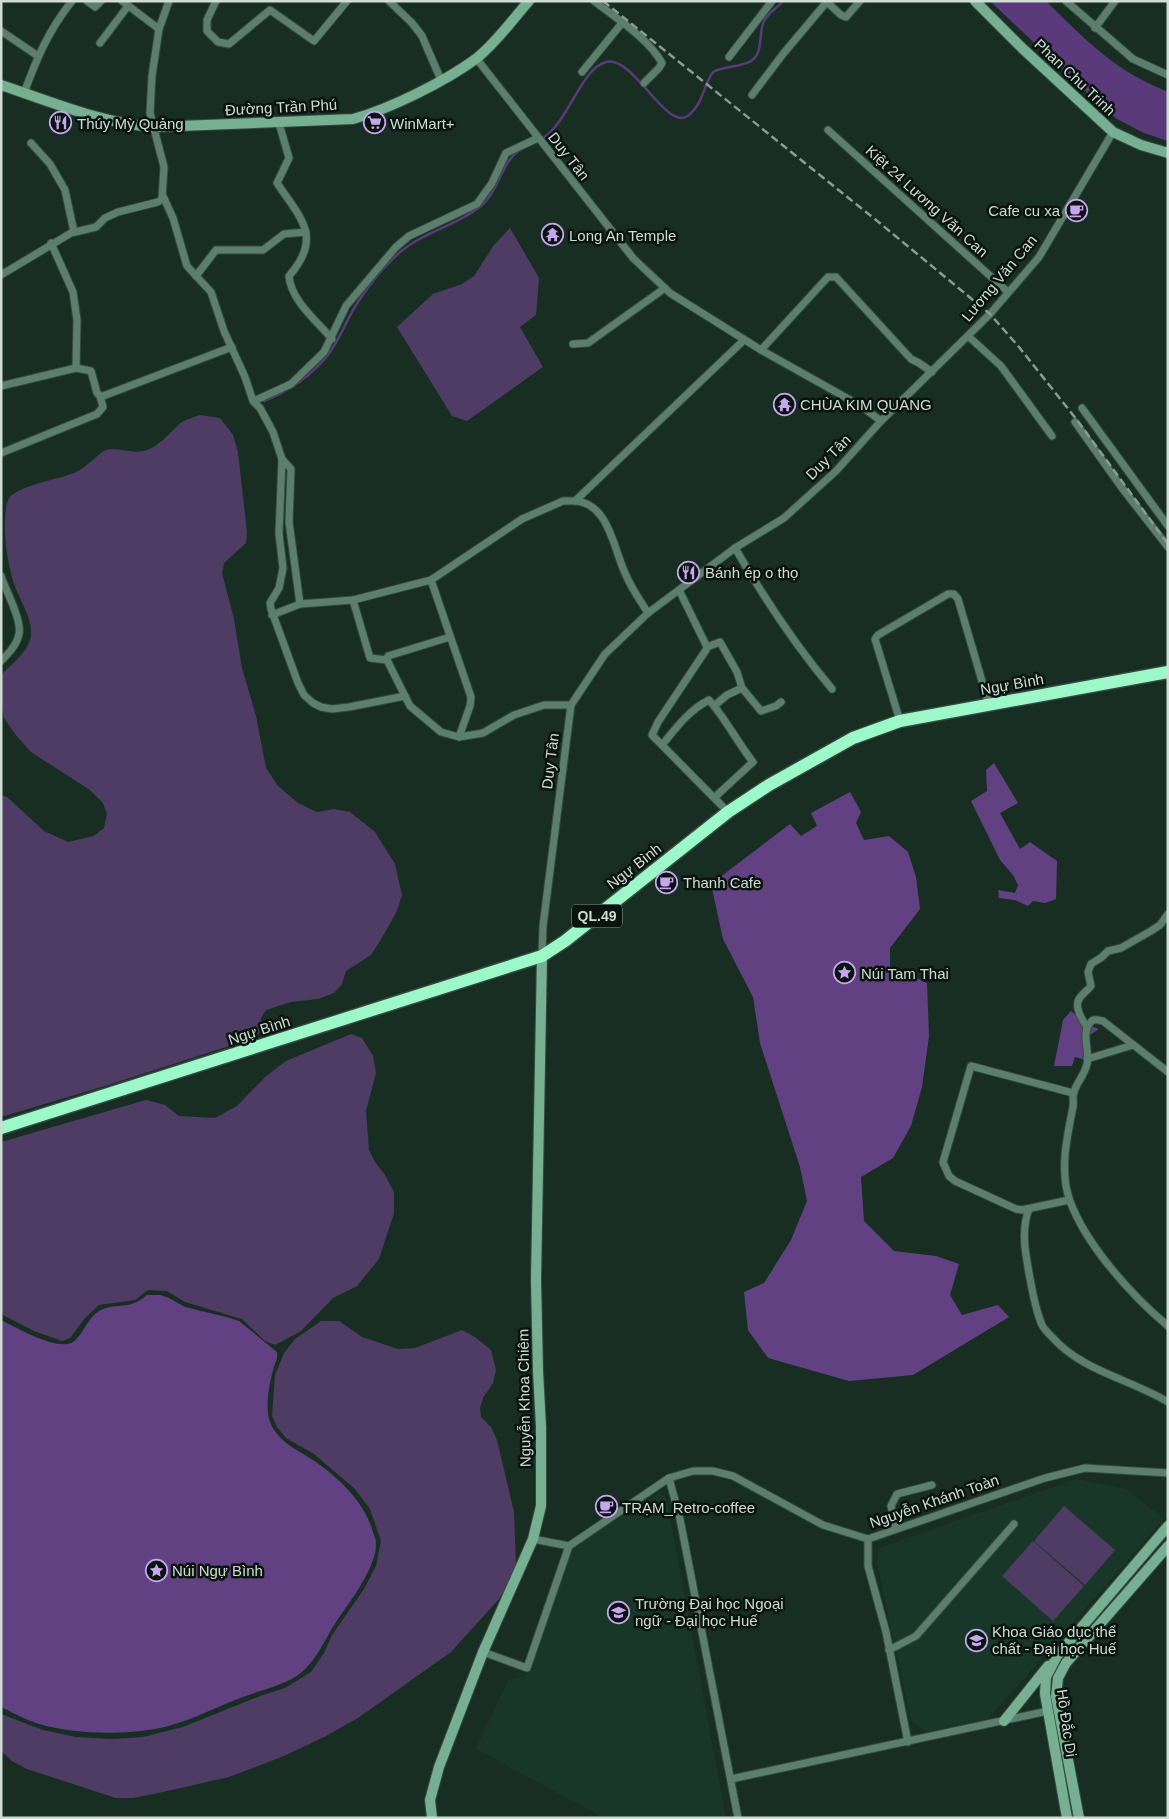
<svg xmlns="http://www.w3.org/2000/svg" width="1169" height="1819" viewBox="0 0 1169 1819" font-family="Arial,sans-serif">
  <rect width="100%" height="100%" fill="#182e23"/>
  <g fill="#193729">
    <path d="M1076 1479 1126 1489 1164 1519 988 1719 926 1732 911 1721 877 1562 879 1548Z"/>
    <path d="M659 1493 666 1497 726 1818H604L476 1749 508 1680 527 1675 572 1548Z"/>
  </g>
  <g fill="#4f3c65">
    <path d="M510 228 539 278 536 315 520 327 543 367 467 421 452 416 397 327 433 294 462 284 474 276 494 245Z"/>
    <path d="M200 415 220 418 233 435 238 452 247 532 246 543 224 563 222 573 234 619 242 668 256 716 266 768 278 786 298 803 317 812 334 809 350 812 375 832 395 864 402 895 396 913 380 941 371 955 346 971 342 984 334 993 318 999 291 1002 266 1010 261 1018V1031L254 1038 105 1086 1 1117V795L7 797 44 831 68 842 94 836 104 828 107 814 103 803 90 790 31 752 15 734 4 718 1 704 2 674C12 664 30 650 31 635 32 618 22 604 16 589 7 567 0 517 9 498 21 484 59 480 76 472 86 468 100 452 106 450 120 447 133 455 147 450 161 445 171 431 182 422 187 419 194 417 200 415Z"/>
    <path d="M351 1034 362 1038 373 1056 376 1073 366 1111 369 1150 375 1162 385 1175 394 1192V1213L379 1259 357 1286 333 1298 301 1331 275 1345 265 1341 242 1319 185 1302 167 1291 148 1290 135 1300 99 1305 85 1318 70 1338 62 1341 34 1331 1 1314V1142L146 1100 165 1105 179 1116 215 1118 237 1106 265 1077 286 1061Z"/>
    <path d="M321 1321H339L362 1337 398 1349 415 1348 462 1330 475 1337 491 1350 496 1370 493 1383 483 1398 480 1408 481 1417 491 1427 497 1440 514 1512 516 1564 512 1579 499 1599 451 1652 358 1718 324 1737 284 1756 229 1777 163 1792 133 1798H116L27 1769 12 1761 1 1751V1714L43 1730 76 1737 112 1739 143 1737 183 1727 260 1696 285 1688 311 1672 324 1653 332 1635 364 1589 376 1566 381 1541 370 1509 355 1489 314 1454 286 1438 277 1427 272 1416 275 1375 284 1353 295 1339Z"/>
    <path d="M1064 1506 1115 1550 1085 1585 1034 1541Z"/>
    <path d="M1033 1541 1084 1586 1053 1621 1002 1576Z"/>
  </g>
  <g fill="#624183">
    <path d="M994 763 1018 803 1000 813 1020 849 1030 842 1057 861 1056 899 1045 903 1033 901 1028 906 1015 900 999 898 998 890 1015 893 1018 885 1013 875 1000 860 971 801 987 791 986 770Z"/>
    <path d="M850 792 861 812 856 823 864 840 889 836 908 852 916 877 920 909 890 948V966L927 983 929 1036 922 1087 911 1126 893 1158 861 1177 864 1221 894 1251 936 1256 959 1264 950 1295 962 1315 998 1305 1009 1317 913 1375 849 1381 768 1358 748 1330 744 1292 764 1283 791 1240 807 1201 800 1167 760 1043 753 997 723 939 711 884 790 824 801 836 817 826 811 813Z"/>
    <path d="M1071 1011 1085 1024 1099 1029 1090 1035 1088 1049 1082 1059 1075 1057 1072 1066H1054L1063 1020Z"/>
    <path d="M147 1295H160L169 1298 185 1307 226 1317 239 1321 277 1352C278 1359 275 1363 273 1370 269 1387 263 1412 273 1428 283 1446 305 1453 320 1465 343 1482 365 1504 373 1532 374 1535 376 1539 376 1543 377 1565 353 1598 340 1616 327 1634 319 1657 302 1672 285 1686 260 1690 240 1698 212 1709 184 1724 155 1729 121 1735 72 1734 39 1724 26 1720 14 1713 1 1707V1320C15 1327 58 1352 73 1342 84 1334 88 1316 101 1310 119 1302 128 1311 147 1295Z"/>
  </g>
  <path fill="#5a3a7b" d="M990 1H1046C1068 23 1091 46 1116 64 1132 76 1150 84 1168 92V141L1144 133 1117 119 1098 103Z"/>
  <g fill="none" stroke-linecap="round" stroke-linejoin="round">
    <g stroke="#5a3a7b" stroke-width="2.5">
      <path d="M540 140C568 125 580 69 606 62 633 54 667 134 689 115 703 104 703 86 713 72 724 66 742 67 751 61 764 53 758 33 764 21 768 13 777 8 783 1"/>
      <path d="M264 401C289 391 310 377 328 355 340 339 346 321 356 305 367 288 382 268 397 255 421 232 458 226 483 204 500 189 501 160 522 149"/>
    </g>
    <defs>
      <g id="street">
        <path d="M87 1 95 7 101 1"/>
        <path d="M122 1 159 29"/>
        <path d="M216 1 207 20V31L218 42 229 44 270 10 314 41 347 1"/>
        <path d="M389 1 412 23 422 36 441 80"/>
        <path d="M594 1C616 18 649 39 662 63L659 68 644 83"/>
        <path d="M1066 1 1133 59 1168 75"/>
        <path d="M1095 28 1115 1"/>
        <path d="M1 31 38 56"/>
        <path d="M100 43 128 6"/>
        <path d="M729 57 772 1"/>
        <path d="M476 58 633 258 670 293 761 350 861 406 881 421"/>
        <path d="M582 72 622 23"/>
        <path d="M24 93C37 58 48 31 72 1"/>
        <path d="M752 95 783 54 825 4H829L841 15 846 17 860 1"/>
        <path d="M279 123 289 158 277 183C301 219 323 237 289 276 291 301 317 321 332 339"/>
        <path d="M828 130 1008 292"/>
        <path d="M31 143 50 164 65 190 74 232"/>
        <path d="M163 196 173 218 187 266 211 292 224 331 245 377 253 401 260 408 273 432 282 459 279 534 283 568 279 588 270 603 271 609 298 683 304 695 313 703 321 707 332 709 349 707 405 696"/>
        <path d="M1 275 71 233 96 227 105 218 118 212 158 202 162 199 164 167 150 113 152 76 159 29 169 1"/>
        <path d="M196 276 216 250H263L284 234 306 232"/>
        <path d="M968 336 1001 366 1052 436"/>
        <path d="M573 344 588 343 665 288"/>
        <path d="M761 350 828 277H836L911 359 919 363 932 372"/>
        <path d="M76 368 91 371 97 393 100 396H103L232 347"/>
        <path d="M1 386 76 368 77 320 73 292 51 243"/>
        <path d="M256 400 291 384 324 352 346 306 396 247 409 236 477 204 492 183 506 153 538 138"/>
        <path d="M1082 408 1168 526"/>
        <path d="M1075 422 1122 488 1168 547"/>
        <path d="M1 453 97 414 103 407 100 396"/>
        <path d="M282 459 291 469 289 522 300 604"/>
        <path d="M575 501C609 503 614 550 625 573 631 588 640 600 648 613"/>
        <path d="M735 548C764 598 795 645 832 689"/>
        <path d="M1 576C6 591 22 620 19 634 17 645 8 654 1 661"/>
        <path d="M431 580 471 697 470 706 459 737"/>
        <path d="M679 590 707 647 706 650 658 722 652 735 728 812"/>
        <path d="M353 600 370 658 387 660"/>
        <path d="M272 615 300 604 353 600 431 580 522 519 563 501H575L744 340"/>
        <path d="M450 637 388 656 387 660 410 706 441 732 459 737 483 733 514 715 544 705H571"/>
        <path d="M707 647 720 642 737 672 742 688 761 711 776 706 781 702"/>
        <path d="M714 706 727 695 742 688"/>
        <path d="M900 721 875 639 878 635 948 594H954L958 599 989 705"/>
        <path d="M662 745C676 728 689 710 709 700 726 719 737 742 753 762L715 797"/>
        <path d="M542 956 543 926 571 705 605 654 648 613 735 548 784 518 836 471 881 421 990 314 1039 257 1113 132"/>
        <path d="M1087 1027C1082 1020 1074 1008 1079 999 1082 994 1088 990 1091 986L1088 972 1091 964 1102 957 1108 951 1121 948 1151 931 1160 925 1168 914"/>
        <path d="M1087 1059 1133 1045"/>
        <path d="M1168 1072 1103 1021C1098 1020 1093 1018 1090 1023 1081 1033 1090 1052 1087 1064 1085 1074 1077 1082 1074 1092 1072 1096 1074 1102 1073 1107 1067 1137 1059 1171 1070 1201 1086 1245 1132 1296 1168 1326"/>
        <path d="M1069 1200 1022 1210 1016 1209 955 1181 949 1176 943 1162 971 1066 1073 1093"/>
        <path d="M1029 1209C1021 1230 1025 1251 1029 1273 1032 1289 1035 1309 1042 1325 1044 1329 1048 1333 1052 1337 1082 1371 1130 1379 1168 1402"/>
        <path d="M669 1478 680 1519 738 1818"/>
        <path d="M896 1529 891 1506 897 1494 932 1485"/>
        <path d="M533 1539 569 1546 669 1478 693 1471H713L733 1476 823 1525 868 1539 1045 1478 1085 1468 1168 1473"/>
        <path d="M868 1539V1566L886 1632 908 1742"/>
        <path d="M889 1650 916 1636 1014 1524"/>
        <path d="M483 1652 527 1668 569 1546"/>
        <path d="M731 1779 1048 1711"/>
      </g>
      <g id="secondary">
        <path d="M975 1 1022 48 1113 132 1141 145 1168 153"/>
        <path d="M1 85C52 102 100 123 154 127L353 119C390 109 446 81 477 58 497 42 512 20 529 1"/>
        <path d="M1004 1721 1048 1666"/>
        <path d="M432 1818 430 1800 439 1767 483 1652 533 1539 541 1506V1427L538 1371 536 1280 542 956"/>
        <path d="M1067 1818 1045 1694 1046 1677 1057 1656 1168 1526"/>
        <path d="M1079 1818 1056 1696 1058 1678 1066 1663 1168 1546"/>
      </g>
      <path id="highway" d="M1 1128 542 956 565 941 728 812 769 785 853 738 900 721 1168 672"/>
    </defs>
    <use href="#street" stroke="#354a3f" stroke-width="9"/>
    <use href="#secondary" stroke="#354a3f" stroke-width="12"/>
    <use href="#highway" stroke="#354a3f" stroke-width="15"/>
    <use href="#street" stroke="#5b7f6c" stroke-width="7"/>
    <use href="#secondary" stroke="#76af91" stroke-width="10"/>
    <use href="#highway" stroke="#9cf8c9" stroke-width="12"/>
    <path stroke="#8b9b92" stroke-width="2.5" stroke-dasharray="8 4" stroke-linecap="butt" d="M603 1 876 220 990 314 1019 347 1077 420 1168 544"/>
  </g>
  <defs>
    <symbol id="restaurant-ring" viewBox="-11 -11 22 22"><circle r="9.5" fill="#0a140f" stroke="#c7a6ef" stroke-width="1.5"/><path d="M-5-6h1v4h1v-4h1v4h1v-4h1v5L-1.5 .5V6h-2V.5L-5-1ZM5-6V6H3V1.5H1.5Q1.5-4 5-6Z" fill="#c7a6ef"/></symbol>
    <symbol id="supermarket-ring" viewBox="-11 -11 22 22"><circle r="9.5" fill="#0a140f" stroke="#c7a6ef" stroke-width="1.5"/><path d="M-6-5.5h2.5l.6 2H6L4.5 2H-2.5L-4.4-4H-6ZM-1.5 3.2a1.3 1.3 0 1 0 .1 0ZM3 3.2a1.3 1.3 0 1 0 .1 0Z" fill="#c7a6ef"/></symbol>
    <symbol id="cafe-ring" viewBox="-11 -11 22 22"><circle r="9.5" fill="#0a140f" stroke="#c7a6ef" stroke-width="1.5"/><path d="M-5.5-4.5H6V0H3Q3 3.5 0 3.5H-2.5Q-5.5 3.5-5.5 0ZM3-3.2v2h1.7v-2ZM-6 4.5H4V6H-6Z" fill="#c7a6ef"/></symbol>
    <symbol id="temple-ring" viewBox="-11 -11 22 22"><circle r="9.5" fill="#0a140f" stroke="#c7a6ef" stroke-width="1.5"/><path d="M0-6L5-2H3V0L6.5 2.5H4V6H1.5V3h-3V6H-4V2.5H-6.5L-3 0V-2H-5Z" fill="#c7a6ef"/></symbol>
    <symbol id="sight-ring" viewBox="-11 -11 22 22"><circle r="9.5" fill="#0a140f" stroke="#c7a6ef" stroke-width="1.5"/><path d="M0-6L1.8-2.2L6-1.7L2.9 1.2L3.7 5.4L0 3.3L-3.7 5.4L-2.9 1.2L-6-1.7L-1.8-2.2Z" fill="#c7a6ef"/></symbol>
    <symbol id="university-ring" viewBox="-11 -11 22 22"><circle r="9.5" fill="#0a140f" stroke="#c7a6ef" stroke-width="1.5"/><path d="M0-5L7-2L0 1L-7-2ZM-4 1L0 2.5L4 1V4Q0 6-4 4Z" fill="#c7a6ef"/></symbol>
  </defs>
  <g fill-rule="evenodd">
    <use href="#restaurant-ring" x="48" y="110" width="25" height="25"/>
    <use href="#supermarket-ring" x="362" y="110" width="25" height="25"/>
    <use href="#cafe-ring" x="1064" y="198" width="25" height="25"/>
    <use href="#temple-ring" x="540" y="222" width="25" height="25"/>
    <use href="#temple-ring" x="772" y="392" width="25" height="25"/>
    <use href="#restaurant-ring" x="676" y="560" width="25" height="25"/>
    <use href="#cafe-ring" x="654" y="870" width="25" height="25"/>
    <use href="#sight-ring" x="832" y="960" width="25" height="25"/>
    <use href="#cafe-ring" x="594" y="1494" width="25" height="25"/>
    <use href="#sight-ring" x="144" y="1558" width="25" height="25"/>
    <use href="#university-ring" x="606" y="1600" width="25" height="25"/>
    <use href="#university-ring" x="964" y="1628" width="25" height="25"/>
  </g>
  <g text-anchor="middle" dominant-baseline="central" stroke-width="5" stroke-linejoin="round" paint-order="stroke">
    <rect fill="#0a140f" stroke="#94a099" stroke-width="1" x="572" y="904.5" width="50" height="23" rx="4"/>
    <g font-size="14" font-weight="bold" fill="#cfdcd4">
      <text x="597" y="916">QL.49</text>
    </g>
    <g font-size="15" fill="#cfdcd4" stroke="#0a140f">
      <text transform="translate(1075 77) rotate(43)">Phan Chu Trinh</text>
      <text transform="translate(281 107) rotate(-3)">Đường Trần Phú</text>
      <text transform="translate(569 156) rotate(52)">Duy Tân</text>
      <text transform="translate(927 201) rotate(42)">Kiệt 24 Lương Văn Can</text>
      <text transform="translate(999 278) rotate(-50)">Lương Văn Can</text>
      <text transform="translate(828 457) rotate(-45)">Duy Tân</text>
      <text transform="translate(1012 684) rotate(-10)">Ngự Bình</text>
      <text transform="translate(550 761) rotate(-83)">Duy Tân</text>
      <text transform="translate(634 866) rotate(-38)">Ngự Bình</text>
      <text transform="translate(259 1030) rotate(-18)">Ngự Bình</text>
      <text transform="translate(524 1398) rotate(-91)">Nguyễn Khoa Chiêm</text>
      <text transform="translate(934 1501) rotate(-19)">Nguyễn Khánh Toàn</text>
      <text transform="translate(1067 1723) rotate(82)">Hồ Đắc Di</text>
    </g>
    <g font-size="15" fill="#cfdcd4" stroke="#0a140f" text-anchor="start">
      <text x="77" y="123">Thúy Mỳ Quảng</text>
      <text x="390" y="123">WinMart+</text>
      <text x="1060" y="210" text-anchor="end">Cafe cu xa</text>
      <text x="569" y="235">Long An Temple</text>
      <text x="800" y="404">CHÙA KIM QUANG</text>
      <text x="705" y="572">Bánh ép o thọ</text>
      <text x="683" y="882">Thanh Cafe</text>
      <text x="861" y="973">Núi Tam Thai</text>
      <text x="622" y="1507">TRẠM_Retro-coffee</text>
      <text x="172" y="1570">Núi Ngự Bình</text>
      <text x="635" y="1603">Trường Đại học Ngoại<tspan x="635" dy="17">ngữ - Đại học Huế</tspan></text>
      <text x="992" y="1631">Khoa Giáo dục thể<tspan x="992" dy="17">chất - Đại học Huế</tspan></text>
    </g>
  </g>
  <rect width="1169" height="1819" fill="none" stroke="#cfdcd4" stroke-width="5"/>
</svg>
